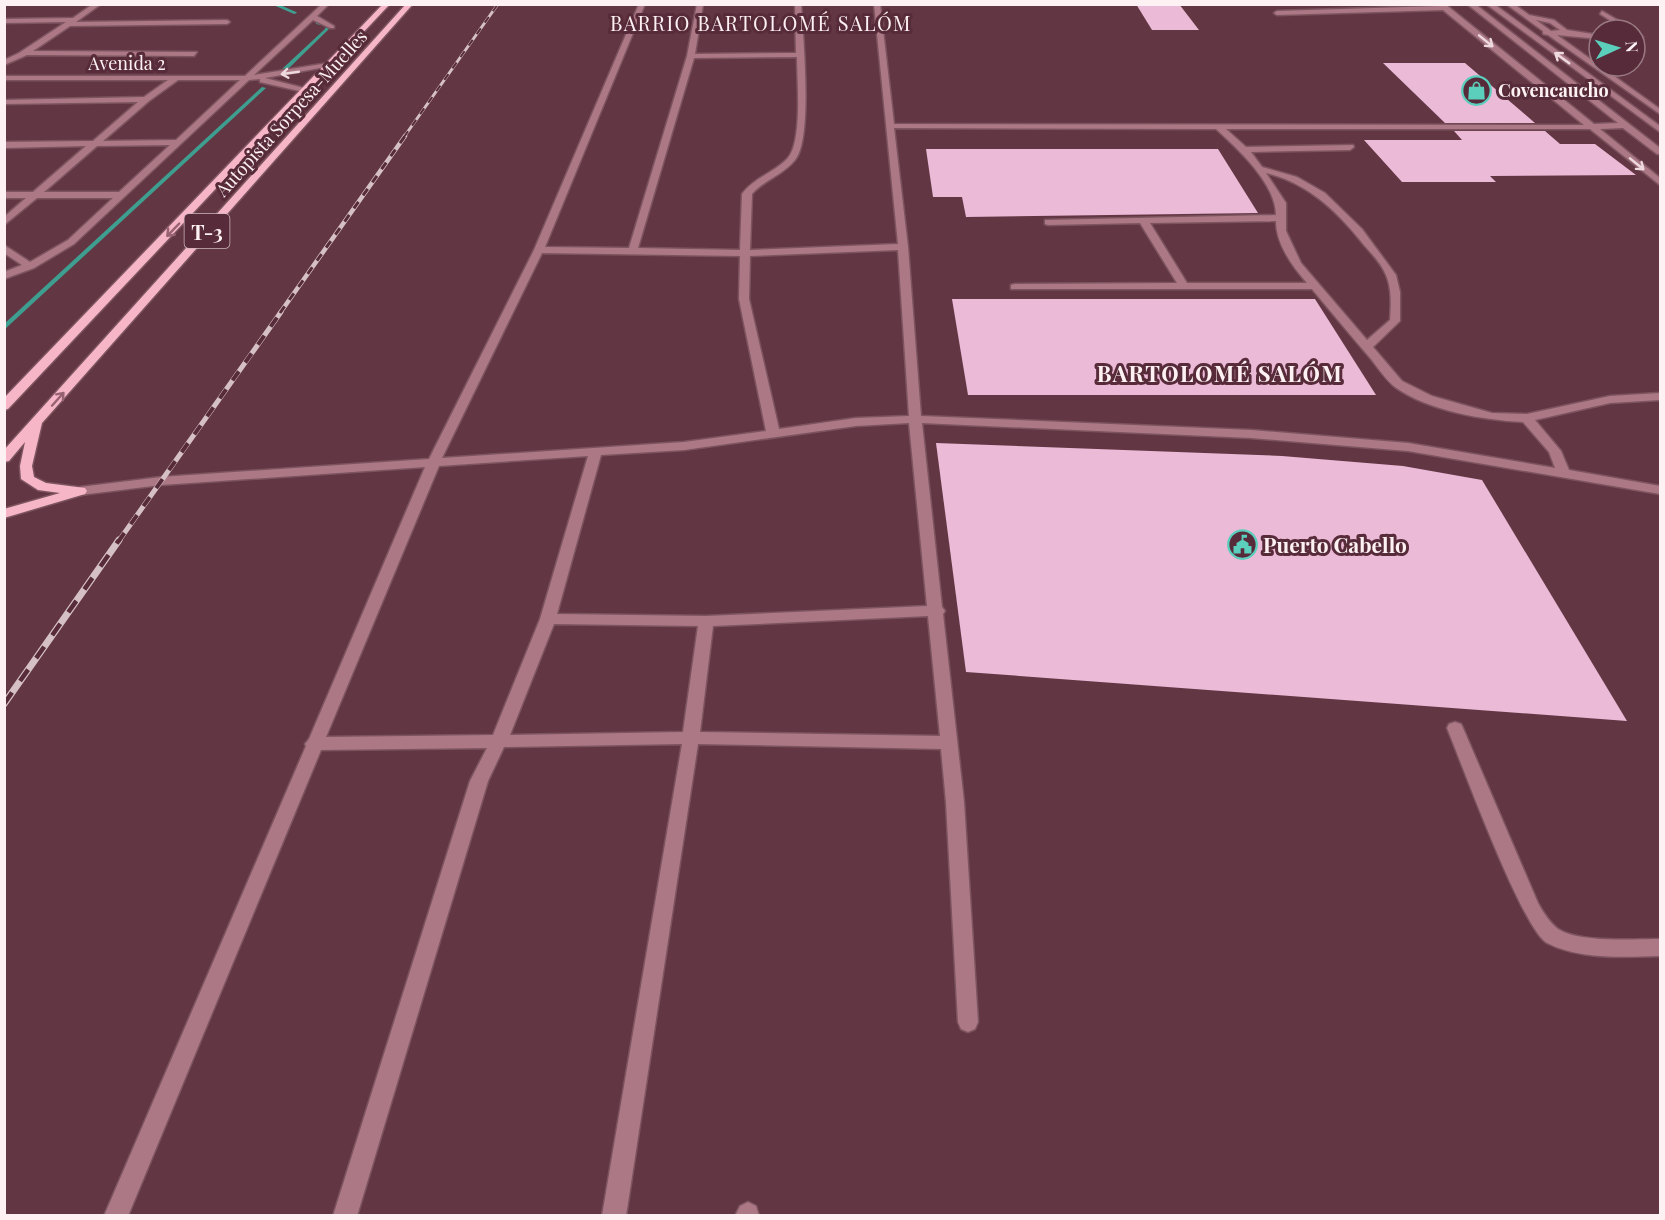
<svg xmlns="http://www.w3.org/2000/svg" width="1665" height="1220" viewBox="0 0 1665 1220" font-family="'Playfair Display',serif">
  <rect width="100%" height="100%" fill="#633643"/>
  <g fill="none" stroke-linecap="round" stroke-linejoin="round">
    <g fill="#3e9f90" fill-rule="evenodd">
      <path d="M278 4 296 12 297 13 294 14 271 4Z"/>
      <path d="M316 22 329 24V29L286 71H282V69L325 29 326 26 316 24Z"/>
      <path d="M262 87 266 88 4 330V324Z"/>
    </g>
  </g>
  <g fill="#eabad7">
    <path d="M1136 4H1179L1199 30H1152Z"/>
    <path d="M1383 63H1465L1535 123H1445Z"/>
    <path d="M1454 131H1545L1560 144H1595L1636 175 1490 176 1496 182H1402L1364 140H1462Z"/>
    <path d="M926 149H1218L1258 213 966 217 962 197H933Z"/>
    <path d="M952 299H1315L1376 395H968Z"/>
    <path d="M936 443 1282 456 1403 466 1482 480 1627 721 966 672Z"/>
  </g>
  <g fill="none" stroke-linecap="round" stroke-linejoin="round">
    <defs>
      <g id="minor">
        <path d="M93 4H101L76 22 227 20 230 22 227 24 70 26 33 51 197 52 194 56 27 55 4 65V60L19 53 66 22 4 23V19L73 18Z"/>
        <path d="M322 4H329L317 16 334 26V28H330L313 20 254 75 334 62 331 66 265 78 308 89V93L260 82V79L249 80 74 244 34 268 4 279V272L22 265 4 253V245L30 262 68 240 113 198H37L4 225V217L26 198H4V192H33L86 146 4 148V142L93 141 138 102 4 104V100L144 97 168 80H4V76H245ZM178 80H240L176 140 103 141 149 101ZM170 145 119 192H44L97 146Z"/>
        <path d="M639 4H645L545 247 629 248 687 56 697 4H703L695 54 796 53 795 4H801C803 36 813 139 795 160 783 175 764 180 752 194L750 250 898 244 874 4H880L894 124 1584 125 1443 10 1277 15 1274 13 1277 11 1439 6 1437 4H1445L1594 124 1618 123 1467 4H1475L1660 148V154H1657L1623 128 1600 129 1660 178V185L1590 129H1226L1246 147 1353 145 1354 147 1350 150 1251 152 1262 167 1297 177 1325 193 1362 229 1396 275 1400 292V321L1373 347 1402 381 1432 396 1492 413 1527 414 1610 396 1660 393V400L1610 403 1535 420 1561 451 1569 470 1660 486V494L1408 451 1251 438 922 423 942 607 945 611 943 614 964 802 978 1022 975 1029 968 1032 961 1029 958 1022 946 802 941 749 698 744 626 1216H602L682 744 504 747 488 781 357 1216H333L470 781 487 748 321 750 128 1216H104L306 746 305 744 309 739 425 467 161 485 80 495 73 491 80 487 161 477 429 459 534 250ZM797 57C797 80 803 143 787 159 773 173 754 178 742 194L740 250 638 248 694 58ZM894 128 1216 129C1238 149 1276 184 1276 215L1045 220V224L1048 225 1140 223 1177 283 1015 284 1011 285V289H1312C1332 313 1352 337 1371 359 1378 368 1386 380 1395 387 1428 411 1484 420 1523 422L1549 452 1555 468 1408 443 1251 430 921 416 908 247ZM1266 173C1308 183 1338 212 1364 245 1372 254 1381 263 1386 275 1392 289 1391 305 1390 320L1367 340 1301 263 1286 231V203ZM1276 221C1276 244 1292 266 1307 283H1187L1150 223ZM898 250 909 416 856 418 779 429 749 299 750 256ZM542 253 740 256 739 299 766 431 684 442 442 458ZM909 423 927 606 706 616 557 614 601 455 684 450 856 426ZM588 456 540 619 493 735 326 737 439 466ZM928 616 940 736 700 732 713 626ZM554 624 698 626 683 732 510 735Z"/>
        <path d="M1486 4H1494L1660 126V132Z"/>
        <path d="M1506 4H1514L1529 15 1554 20 1567 30 1599 35V39L1557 35 1660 109V114L1548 35 1543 34V31ZM1536 20 1550 23 1560 30 1551 31Z"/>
        <path d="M1602 11 1633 29 1634 30H1626L1600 14Z"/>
        <path d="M1635 31 1643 37V39L1635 42Z"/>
        <path d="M1455 722 1461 724 1463 728 1538 903C1543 912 1549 922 1558 929 1580 943 1634 939 1660 939V956C1625 957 1580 960 1547 943 1522 929 1462 764 1447 728L1449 724Z"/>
        <path d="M748 1202 756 1206 759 1216H735L740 1206Z"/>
      </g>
      <g id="major">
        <path d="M383 4H390L8 409 4 410V398Z"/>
        <path d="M406 4H413L42 423 32 466 34 477 46 483 85 488 87 491 85 494 4 518V509L60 493 38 490 21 479 20 466 25 442 9 461 4 462V450Z"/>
      </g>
    </defs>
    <use href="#minor" stroke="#7c545f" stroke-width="3"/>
    <use href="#major" stroke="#7c545f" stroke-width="3"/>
    <use href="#minor" fill="#ad7886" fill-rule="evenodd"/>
    <use href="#major" fill="#f7b6c7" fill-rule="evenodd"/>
    <defs>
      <path id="rail-far3" d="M404 137 498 4"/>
      <path id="rail-far2" d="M280 313 405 136"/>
      <path id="rail-far1" d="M118 542 281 312"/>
      <path id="rail" d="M4 704 119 540"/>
    </defs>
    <use href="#rail-far3" stroke="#d5c0c6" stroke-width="3"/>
    <use href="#rail-far2" stroke="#d5c0c6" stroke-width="4.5"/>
    <use href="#rail-far1" stroke="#d5c0c6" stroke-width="5"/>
    <use href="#rail" stroke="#d5c0c6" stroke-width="7"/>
    <use href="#rail-far3" stroke="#572b39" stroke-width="2" stroke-dasharray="7" stroke-linecap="butt"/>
    <use href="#rail-far2" stroke="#572b39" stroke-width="3" stroke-dasharray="8" stroke-linecap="butt"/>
    <use href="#rail-far1" stroke="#572b39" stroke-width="4" stroke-dasharray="11" stroke-linecap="butt"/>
    <use href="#rail" stroke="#572b39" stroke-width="4.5" stroke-dasharray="14" stroke-linecap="butt"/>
  </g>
  <defs><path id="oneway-shaft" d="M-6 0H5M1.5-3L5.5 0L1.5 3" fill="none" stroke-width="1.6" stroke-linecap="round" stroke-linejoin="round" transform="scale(1.5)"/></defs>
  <g stroke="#edd9de">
    <use href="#oneway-shaft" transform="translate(1486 41) rotate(39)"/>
    <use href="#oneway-shaft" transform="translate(1562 58) rotate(-144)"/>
    <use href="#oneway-shaft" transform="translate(290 73) rotate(172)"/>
    <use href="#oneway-shaft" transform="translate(1637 164) rotate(39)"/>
  </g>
  <g stroke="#976372">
    <use href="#oneway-shaft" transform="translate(173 230) rotate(134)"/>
    <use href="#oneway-shaft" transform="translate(58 399) rotate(-48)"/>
  </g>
  <defs>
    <symbol id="shop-ring" viewBox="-11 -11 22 22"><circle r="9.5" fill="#572b39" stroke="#5bcebc" stroke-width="1.5"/><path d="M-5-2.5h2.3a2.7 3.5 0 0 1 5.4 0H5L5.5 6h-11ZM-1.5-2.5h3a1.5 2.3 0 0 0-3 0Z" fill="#5bcebc"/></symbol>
    <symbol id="civic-ring" viewBox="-11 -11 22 22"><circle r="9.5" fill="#572b39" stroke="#5bcebc" stroke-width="1.5"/><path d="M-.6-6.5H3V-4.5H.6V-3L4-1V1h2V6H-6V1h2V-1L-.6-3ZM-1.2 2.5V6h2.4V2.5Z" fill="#5bcebc"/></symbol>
  </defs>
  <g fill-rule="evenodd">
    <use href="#shop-ring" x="1460" y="74" width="33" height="33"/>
    <use href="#civic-ring" x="1226" y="528" width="33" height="33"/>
  </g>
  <g text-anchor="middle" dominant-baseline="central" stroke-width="6" stroke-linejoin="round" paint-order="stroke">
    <g font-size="18" fill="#fdf1f4" stroke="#572b39">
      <text x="127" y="63">Avenida 2</text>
      <text transform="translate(291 113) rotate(-48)">Autopista Sorpesa-Muelles</text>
    </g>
    <g font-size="18" font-weight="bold" fill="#fdf1f4" stroke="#572b39" text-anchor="start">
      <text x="1498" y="90">Covencaucho</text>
    </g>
    <g font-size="20" letter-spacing="1.5" fill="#fdf1f4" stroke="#572b39">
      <text x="761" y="22">BARRIO BARTOLOMÉ SALÓM</text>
    </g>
    <rect fill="#572b39" stroke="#cbb6bc" stroke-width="1.5" x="184.5" y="214" width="45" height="34" rx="4.5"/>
    <g font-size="20" font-weight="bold" fill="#fdf1f4">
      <text x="207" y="231">T-3</text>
    </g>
    <g font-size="21" font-weight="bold" fill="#fdf1f4" stroke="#572b39" text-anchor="start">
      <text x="1263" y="544">Puerto Cabello</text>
    </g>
    <g font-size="22" font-weight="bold" letter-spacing="1.5" fill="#fdf1f4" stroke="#572b39">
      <text x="1220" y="373">BARTOLOMÉ SALÓM</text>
    </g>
  </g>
  <rect width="1665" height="1220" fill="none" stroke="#fdf1f4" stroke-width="12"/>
  <g transform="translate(1617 48) rotate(86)"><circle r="28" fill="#572b39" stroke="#997a84" stroke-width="1.5"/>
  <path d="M0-4.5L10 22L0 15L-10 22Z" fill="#5bcebc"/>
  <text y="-9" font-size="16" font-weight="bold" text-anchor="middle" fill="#fdf1f4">N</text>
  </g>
</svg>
